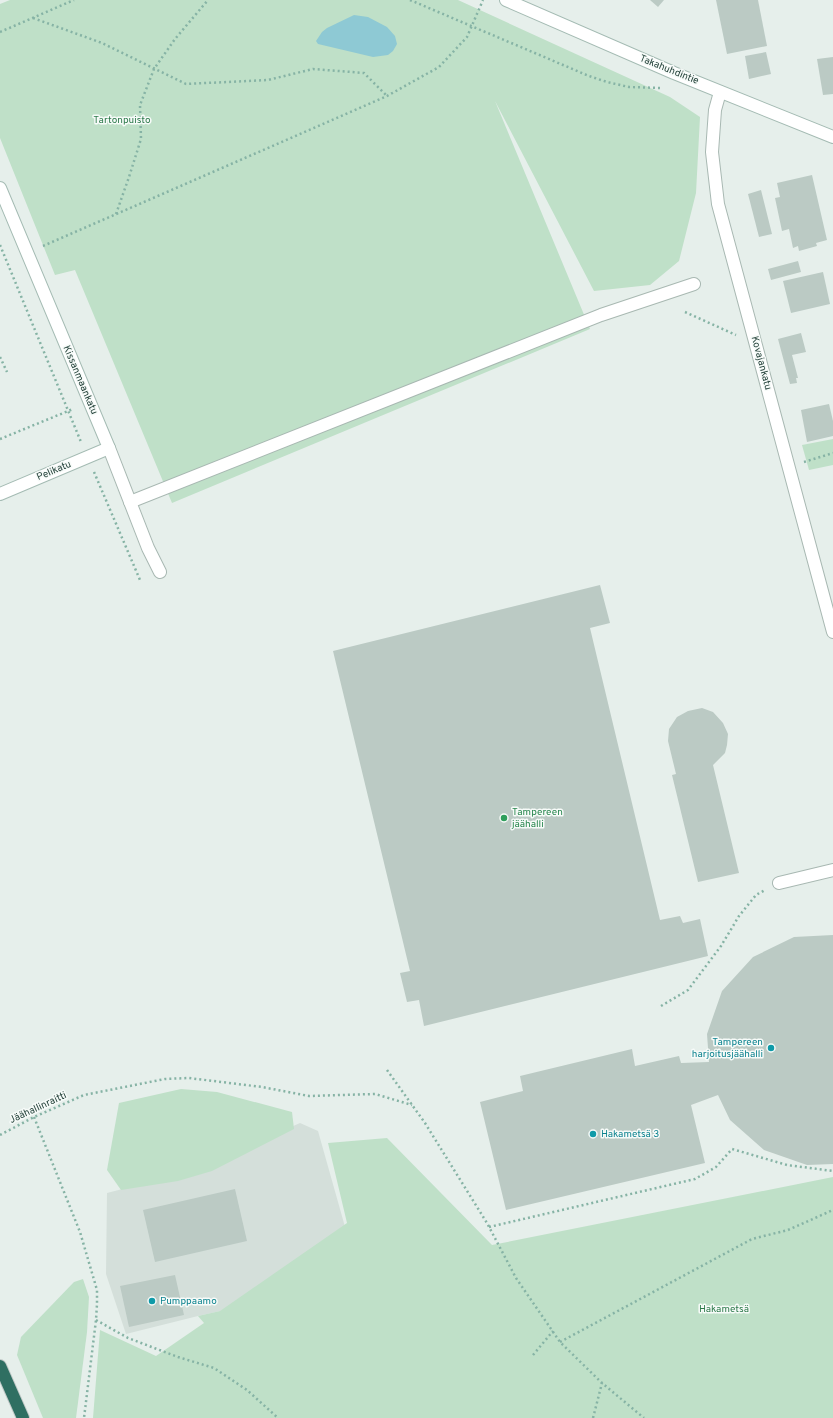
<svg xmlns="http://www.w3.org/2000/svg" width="833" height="1418" viewBox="0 0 833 1418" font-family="Overpass,sans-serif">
  <rect width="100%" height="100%" fill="#e6efeb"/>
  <path fill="#d4dfda" d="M300 1123 318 1131 360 1280 198 1316 126 1334 106 1274 107 1193 192 1171Z"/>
  <g fill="#bfe0c8">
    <path d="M10 0H458L670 97 700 117 696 193 679 261 650 285 594 291 495 101 590 329 172 503 75 270 55 275 0 138V4Z"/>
    <path d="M833 439V465L809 470 802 445Z"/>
    <path d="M181 1089 217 1092 292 1112 294 1129 212 1171 178 1181 121 1190 107 1170 119 1103Z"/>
    <path d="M387 1138 492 1245 833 1177V1418H93L100 1330 156 1356 204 1323 198 1316 220 1311 347 1223 328 1143Z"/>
    <path d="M83 1279 89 1297 87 1332 76 1418H43L17 1355 21 1337 74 1282Z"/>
  </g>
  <path fill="#8ec9d4" d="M354 15 368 17 387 27 395 36 397 44 393 51 388 55 373 57 318 44 316 41 322 32 327 28Z"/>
  <g fill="#bbcac4">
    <path d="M650 0H664L658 7Z"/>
    <path d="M716 0H758L767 46 727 54Z"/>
    <path d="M766 52 771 74 749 79 745 56Z"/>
    <path d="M833 57V94L823 95 817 59Z"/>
    <path d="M812 175 827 240 816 243 817 246 799 251 798 246 793 248 789 229 782 231 775 198 780 197 777 183Z"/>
    <path d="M761 190 772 234 759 237 748 194Z"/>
    <path d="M798 261 801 272 771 280 768 269Z"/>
    <path d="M823 272 830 304 791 313 783 281Z"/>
    <path d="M801 333 806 352 792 355 798 378H796L797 383 790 384 778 339Z"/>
    <path d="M829 404 833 421V436L807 442 801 410Z"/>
    <path d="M600 585 610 623 590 628 660 920 680 916 683 923 700 919 708 956 424 1026 419 1000 407 1002 400 973 410 971 333 651Z"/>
    <path d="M702 708 713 712 723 723 728 734 727 745 725 753 713 765 739 873 698 882 672 775 676 774 668 741 669 729 677 717 688 711Z"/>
    <path d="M833 935V1164L807 1165 764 1150 730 1120 718 1095 691 1105 705 1163 506 1210 480 1102 523 1091 520 1076 632 1049 635 1066 679 1056 681 1063 709 1062 707 1034 722 991 753 957 794 937Z"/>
    <path d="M235 1189 247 1241 155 1262 143 1210Z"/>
    <path d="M175 1275 184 1315 129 1327 120 1286Z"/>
  </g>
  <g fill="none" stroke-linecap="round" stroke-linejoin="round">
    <defs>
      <path id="lane" d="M130 502 601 315 694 284"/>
      <g id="street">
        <path d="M720 92 715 110 712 152 718 204 833 632"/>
        <path d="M109 448 148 548 160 572"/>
        <path d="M779 883 833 870"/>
      </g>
      <g id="secondary">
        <path d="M506 0 674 73 833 137"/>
        <path d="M0 188 109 448 0 494"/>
      </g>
      <path id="highway" d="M0 1366 23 1418"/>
    </defs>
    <use href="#lane" stroke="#a8b8b2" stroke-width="14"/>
    <use href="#street" stroke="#a8b8b2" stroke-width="14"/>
    <use href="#secondary" stroke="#a4bbb3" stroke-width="14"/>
    <use href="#highway" stroke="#c2cac8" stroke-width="14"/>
    <g stroke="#86b3a5" stroke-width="2.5" stroke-dasharray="2 3" stroke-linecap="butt">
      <path d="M410 0 589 76 607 82 629 87 661 88"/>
      <path d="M33 18 102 43 186 84 268 80 313 69 364 73 387 96"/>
      <path d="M0 32 74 0"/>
      <path d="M116 214 129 177 141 139 140 105 154 69 175 39 208 0"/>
      <path d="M0 245 81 442"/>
      <path d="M43 246 387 96 439 67 467 37 483 0"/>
      <path d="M685 312 736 335"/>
      <path d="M0 357 7 372"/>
      <path d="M0 439 73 409"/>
      <path d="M804 462 833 453"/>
      <path d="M94 472 140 580"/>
      <path d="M661 1006 688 990 721 946 739 916 756 895 765 890"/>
      <path d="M387 1070 425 1123 487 1223 516 1278 560 1342 602 1383 644 1418"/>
      <path d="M34 1117 80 1232 97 1290V1304L96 1320 84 1418"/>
      <path d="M0 1135 34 1117 84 1095 165 1079 189 1078 262 1087 309 1096 375 1094 412 1105"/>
      <path d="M489 1227 695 1179 716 1167 732 1149 787 1165 833 1171"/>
      <path d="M96 1320 128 1338 178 1357 214 1368 247 1390 278 1418"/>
      <path d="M560 1342 752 1239 788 1230 833 1210"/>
      <path d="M533 1355 553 1331"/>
      <path d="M593 1418 602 1383"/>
    </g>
    <use href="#lane" stroke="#fff" stroke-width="12"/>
    <use href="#street" stroke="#fff" stroke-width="12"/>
    <use href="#secondary" stroke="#fff" stroke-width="12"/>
    <use href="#highway" stroke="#2f6f62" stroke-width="12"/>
  </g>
  <circle fill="#2e9e5b" stroke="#f7fbf9" stroke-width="1.5" cx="504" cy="818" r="4"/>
  <g fill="#0f9aa8" stroke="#f7fbf9" stroke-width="1.5">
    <circle cx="771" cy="1048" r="4"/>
    <circle cx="593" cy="1134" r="4"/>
    <circle cx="152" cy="1301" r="4"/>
  </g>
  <g text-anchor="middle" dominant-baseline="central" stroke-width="3" stroke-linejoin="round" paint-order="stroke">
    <g font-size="10" fill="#24423a" stroke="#f7fbf9">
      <text transform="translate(669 70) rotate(22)">Takahuhdintie</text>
      <text transform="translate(761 363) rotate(75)">Kovajankatu</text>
      <text transform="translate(80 380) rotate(67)">Kissanmaankatu</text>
      <text transform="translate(54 471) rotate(-23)">Pelikatu</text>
      <text transform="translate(38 1108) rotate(-25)">Jäähallinraitti</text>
    </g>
    <g font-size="10" fill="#2d7a4b" stroke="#f7fbf9">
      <text x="122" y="120">Tartonpuisto</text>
      <text x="724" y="1309">Hakametsä</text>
    </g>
    <g font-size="10" fill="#27864d" stroke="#f7fbf9" text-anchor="start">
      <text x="512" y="812">Tampereen<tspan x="512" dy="12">jäähalli</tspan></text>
    </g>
    <g font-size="10" fill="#0d838f" stroke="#f7fbf9" text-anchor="start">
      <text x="763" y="1042" text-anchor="end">Tampereen<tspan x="763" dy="12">harjoitusjäähalli</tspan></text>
      <text x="601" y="1134">Hakametsä 3</text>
      <text x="160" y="1301">Pumppaamo</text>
    </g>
  </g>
</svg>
